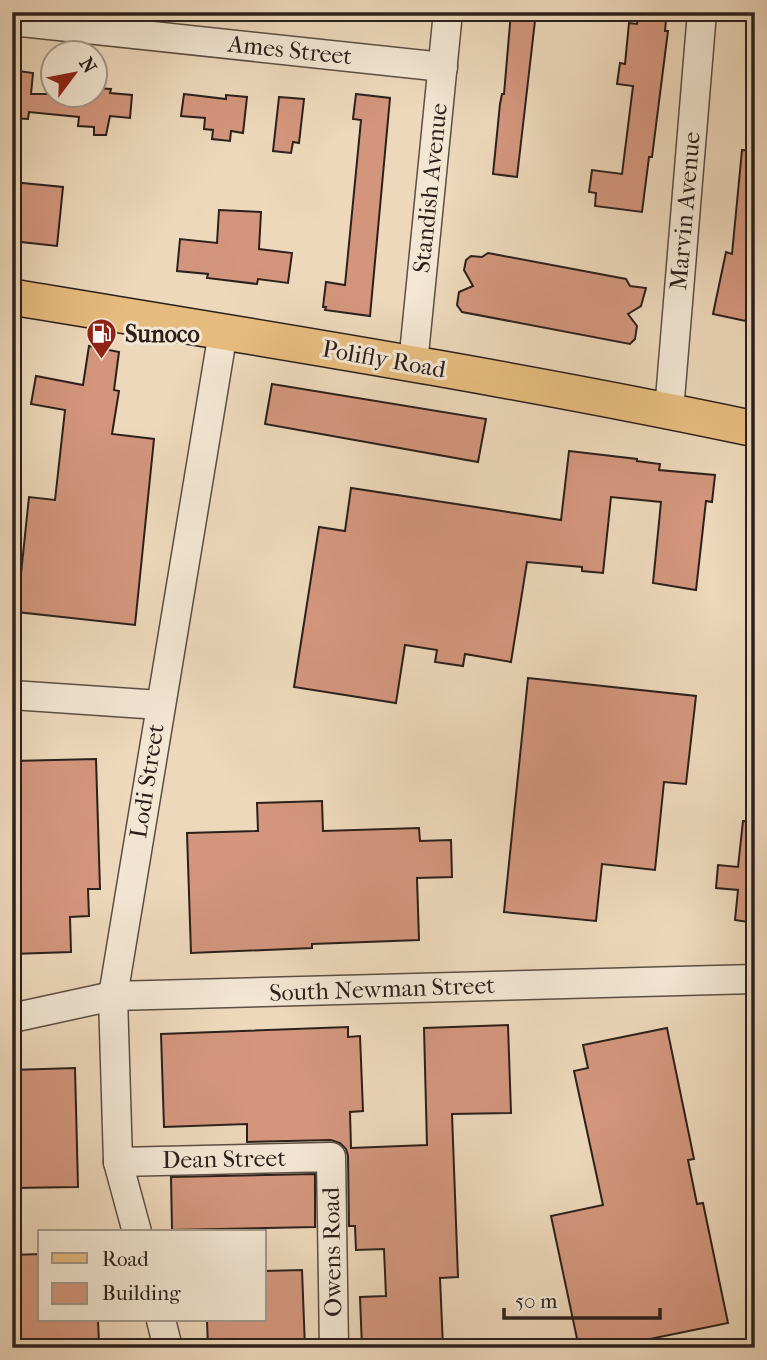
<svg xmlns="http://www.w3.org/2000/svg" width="767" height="1360" viewBox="0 0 767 1360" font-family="'IM FELL French Canon',serif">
  <rect width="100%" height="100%" fill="#edd8bb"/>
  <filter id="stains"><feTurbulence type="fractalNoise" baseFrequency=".00286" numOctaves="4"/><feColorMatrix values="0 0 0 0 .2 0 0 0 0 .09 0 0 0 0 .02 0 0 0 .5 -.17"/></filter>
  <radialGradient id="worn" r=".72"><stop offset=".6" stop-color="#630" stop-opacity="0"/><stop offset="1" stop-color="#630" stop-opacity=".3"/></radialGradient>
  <g fill="#d3967d" stroke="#2c201b" stroke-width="2">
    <path d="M511 12H536L517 177 493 174 500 104 502 94H504Z"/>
    <path d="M638 17 666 20 665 31H668L652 157H649L642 212 595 206 596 193 589 192 592 170 622 174 633 86 617 84 620 63 625 64 629 23 637 24Z"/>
    <path d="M12 70 33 73 31 94H94V88L111 89 110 93 132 95 130 118 110 116 106 135H94V127L78 126 79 117 29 112 28 119 12 118Z"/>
    <path d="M184 94 226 99V95L247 97 243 133 231 131 230 141 212 139 213 130 204 129 205 118 181 116Z"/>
    <path d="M356 94 390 98 370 316 325 310 326 307H323L326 282 345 285 361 120 353 119Z"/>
    <path d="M279 97 304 99 299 143 293 142 291 153 273 151Z"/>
    <path d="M742 150 755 151V323L713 314 726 252 732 254Z"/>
    <path d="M12 182 63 187 57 246 12 241Z"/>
    <path d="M219 210 261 212 259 249 292 253 288 283 258 279 257 284 207 278 208 274 177 271 180 239 217 243Z"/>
    <path d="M488 253 626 279 630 286 646 288 641 306 628 314 637 326 635 339 630 344 462 312 457 305 459 292 473 286 464 270 466 260 471 256 482 257Z"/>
    <path d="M89 346 119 352 114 390 119 391 112 434 154 439 135 625 17 612 29 497 55 500 65 410 31 404 36 376 83 385Z"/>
    <path d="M272 384 486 419 478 462 265 424Z"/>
    <path d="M569 451 637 459V461L660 464 659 470 715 475 712 502 706 501 696 590 653 583 661 502 611 497 603 573 582 571V567L527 562 511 662 465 654 463 666 435 662 437 650 405 645 396 703 294 687 319 527 345 531 351 488 561 520Z"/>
    <path d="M528 678 696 696 686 784 664 782 655 870 602 864 596 921 504 912Z"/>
    <path d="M96 759 100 889H88L89 916 70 917 71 952 12 954V761Z"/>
    <path d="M322 801 323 831 419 828 420 841 451 840 452 877 417 878 419 940 312 944V948L191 953 187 833 258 831 257 803Z"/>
    <path d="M743 821 755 822V923L735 920 738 890 716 888 718 865 738 867Z"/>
    <path d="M508 1025 511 1113 452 1114 458 1277 440 1278 443 1347 362 1348 360 1297 386 1296 384 1249 356 1250 355 1226H349L348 1156 346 1149 340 1143 331 1140 247 1142V1124L164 1127 161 1034 348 1027V1037L360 1036 363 1111 350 1112 351 1148 427 1145 424 1028Z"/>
    <path d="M667 1028 694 1159 688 1160 697 1204 703 1203 728 1323 606 1348H579L551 1216 603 1205 574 1071 588 1068 583 1045Z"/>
    <path d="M75 1068 78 1187 12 1188V1070Z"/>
    <path d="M315 1174V1227L172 1230 171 1177Z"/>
    <path d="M40 1254V1320H98L99 1344 12 1347V1255Z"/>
    <path d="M302 1270 305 1348H208L207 1320H264V1271Z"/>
  </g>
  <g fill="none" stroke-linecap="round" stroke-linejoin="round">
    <defs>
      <g id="minor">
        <path d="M12 21 443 67"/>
        <path d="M413 364 448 12"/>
        <path d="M669 411 702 12"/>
        <path d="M12 695 160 705"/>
        <path d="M12 1018 113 996 755 979"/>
        <path d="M118 1162 331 1157 334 1348"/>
        <path d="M137 1232 118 1162 113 996 223 332"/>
        <path d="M161 1320 168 1348"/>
      </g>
      <path id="major" d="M12 297C260 338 509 377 755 429"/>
    </defs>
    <use href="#minor" stroke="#5c4e43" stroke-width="31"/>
    <use href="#major" stroke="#2c201b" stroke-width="38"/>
    <use href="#minor" stroke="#f3e6d3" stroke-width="28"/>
    <use href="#major" stroke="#e6bc7e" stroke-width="35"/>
  </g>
  <defs>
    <symbol id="fuel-pin" viewBox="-11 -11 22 30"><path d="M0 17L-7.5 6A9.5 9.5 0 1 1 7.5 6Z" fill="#8f2418" stroke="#f3e6d3"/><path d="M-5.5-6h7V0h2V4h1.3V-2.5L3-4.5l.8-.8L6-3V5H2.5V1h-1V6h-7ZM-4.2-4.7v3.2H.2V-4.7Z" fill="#fff"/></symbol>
  </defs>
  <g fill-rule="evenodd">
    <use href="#fuel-pin" x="84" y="316" width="35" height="47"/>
  </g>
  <g text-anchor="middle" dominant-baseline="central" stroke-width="6" stroke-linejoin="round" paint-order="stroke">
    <g font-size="24" fill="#2c201b" stroke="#f3e6d3">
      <text transform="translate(290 50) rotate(6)">Ames Street</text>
      <text transform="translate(430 188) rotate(-84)">Standish Avenue</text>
      <text transform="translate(685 211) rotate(-85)">Marvin Avenue</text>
      <text transform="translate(384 359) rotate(10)">Polifly Road</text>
      <text transform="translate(147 781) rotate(-81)">Lodi Street</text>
      <text transform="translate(382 989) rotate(-2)">South Newman Street</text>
      <text transform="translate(224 1159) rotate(-1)">Dean Street</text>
      <text transform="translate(332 1252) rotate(-91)">Owens Road</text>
    </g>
    <g font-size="24" font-weight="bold" fill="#2c201b" stroke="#f3e6d3" text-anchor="start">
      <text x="125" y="334">Sunoco</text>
    </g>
  </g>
  <rect width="767" height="1360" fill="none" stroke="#edd8bb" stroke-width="42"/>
  <rect x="14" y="14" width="739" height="1332" fill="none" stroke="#2c201b" stroke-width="3.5"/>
  <rect x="21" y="21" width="725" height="1318" fill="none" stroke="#2c201b" stroke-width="2"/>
  <rect x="38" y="1230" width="228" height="91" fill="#f3e6d3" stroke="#a39789" stroke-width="2"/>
  <rect x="52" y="1253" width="35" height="10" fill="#e6bc7e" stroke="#a39789" stroke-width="2"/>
  <text x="102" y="1266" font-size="21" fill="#2c201b">Road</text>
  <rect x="52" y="1283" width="35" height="21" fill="#d3967d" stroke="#a39789" stroke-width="2"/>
  <text x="102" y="1300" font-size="21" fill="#2c201b">Building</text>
  <g transform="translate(74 74) rotate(58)"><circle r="33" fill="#f3e6d3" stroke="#a39789" stroke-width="2"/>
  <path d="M0-5L12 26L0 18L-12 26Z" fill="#8f2418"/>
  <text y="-10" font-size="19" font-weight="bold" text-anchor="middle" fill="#2c201b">N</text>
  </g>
  <path d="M504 1308v10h156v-10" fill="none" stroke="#2c201b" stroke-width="3.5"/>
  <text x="515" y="1308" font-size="21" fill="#2c201b" stroke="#f3e6d3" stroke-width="5" paint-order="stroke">50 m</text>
  <rect width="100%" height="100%" filter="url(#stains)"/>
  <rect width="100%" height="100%" fill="url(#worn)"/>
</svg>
